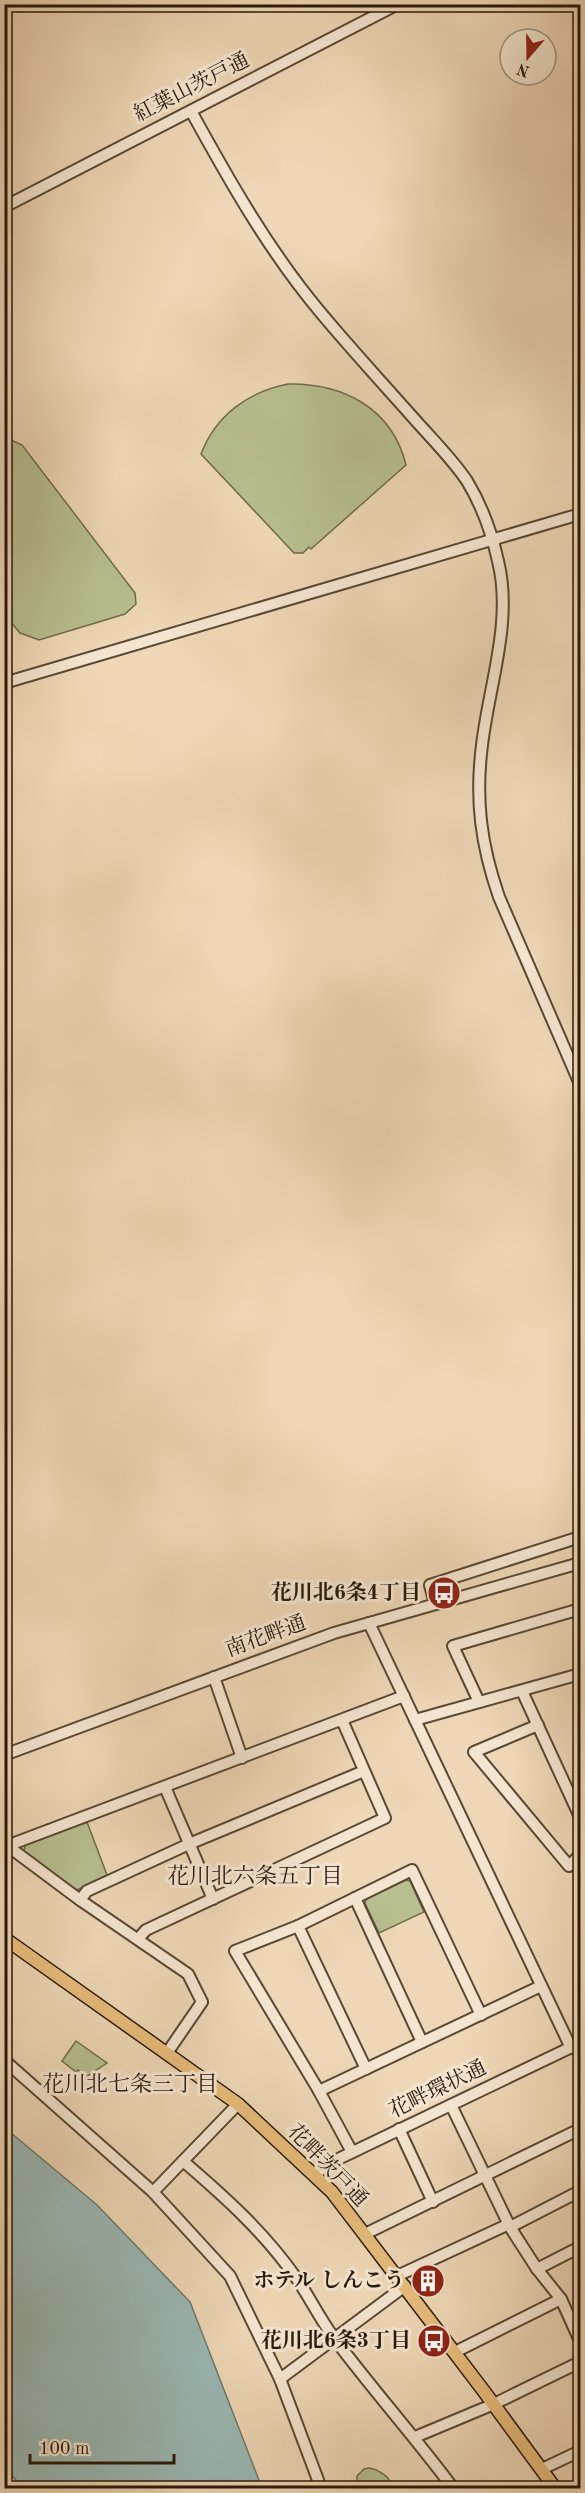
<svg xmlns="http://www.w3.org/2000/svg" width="585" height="2493" viewBox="0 0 585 2493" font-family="'Old Standard TT','Noto Serif JP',serif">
  <rect width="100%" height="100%" fill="#eed7b6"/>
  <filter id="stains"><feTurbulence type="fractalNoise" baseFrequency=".00333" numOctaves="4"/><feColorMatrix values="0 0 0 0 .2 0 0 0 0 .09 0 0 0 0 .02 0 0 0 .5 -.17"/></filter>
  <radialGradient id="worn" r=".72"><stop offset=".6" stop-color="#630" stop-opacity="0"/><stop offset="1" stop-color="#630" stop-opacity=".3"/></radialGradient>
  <g fill="#b7be8f" stroke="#6f6b4c" stroke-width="1.5">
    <path d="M288 384C343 383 392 408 406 465L311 549 309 547 303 553H294L201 454C216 415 248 392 288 384Z"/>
    <path d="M5 437 22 445 135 593 136 604 125 614 39 640 20 633 5 615Z"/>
    <path d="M87 1822 107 1875 77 1890 24 1852 25 1845Z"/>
    <path d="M406 1880 410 1881 424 1912 379 1933 365 1903 366 1899Z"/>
    <path d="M76 2041 107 2063 86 2077 78 2070 76 2072 62 2061Z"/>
    <path d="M369 2468C377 2469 389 2476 391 2484L389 2488H357V2476L364 2469Z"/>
  </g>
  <path fill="#9ab8b4" stroke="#6c7870" stroke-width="1.5" d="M4 2127 97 2205 190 2302 262 2488H24L5 2469Z"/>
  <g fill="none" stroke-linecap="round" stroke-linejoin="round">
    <defs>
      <g id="minor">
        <path d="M191 111C230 182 269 251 321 313 352 350 385 386 417 422 434 441 453 460 467 481 481 504 492 534 498 561 513 621 489 685 482 745 475 800 481 845 499 897L580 1084"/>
        <path d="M4 207 398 4"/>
        <path d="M4 683 580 514"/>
        <path d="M435 1604 430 1585 580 1537"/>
        <path d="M369 1623 571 2048"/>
        <path d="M214 1677 242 1758"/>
        <path d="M522 1691 580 1817"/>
        <path d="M479 1702 453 1646 580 1609"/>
        <path d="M415 1720 580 1674"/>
        <path d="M538 1725 474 1752 569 1866 580 1855"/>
        <path d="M4 1755 334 1633 580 1563"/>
        <path d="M165 1787 213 1899"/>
        <path d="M5 1844 80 1900 188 1974 202 2002 167 2053"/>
        <path d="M4 1847 404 1696"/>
        <path d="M580 1877V1879"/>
        <path d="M355 1898 422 2042"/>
        <path d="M80 1900 87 1891 189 1844 364 1771"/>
        <path d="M298 1926 366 2069"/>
        <path d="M138 1939 146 1930 385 1818 342 1720"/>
        <path d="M4 2060 153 2192 230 2276 280 2379 321 2488"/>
        <path d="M319 2091 541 1986"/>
        <path d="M451 2105 510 2227 537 2269 561 2299 580 2341"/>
        <path d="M399 2129 433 2202"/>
        <path d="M352 2152 319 2091 235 1951 298 1926 412 1870 481 2015"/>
        <path d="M183 2161C226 2198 264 2232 297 2279 310 2298 320 2319 334 2338 372 2389 415 2437 453 2488"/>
        <path d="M314 2175 332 2162 580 2043"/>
        <path d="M153 2192 238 2104"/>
        <path d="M510 2227 580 2191"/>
        <path d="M365 2234 580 2129"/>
        <path d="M537 2269 580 2247"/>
        <path d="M397 2276 509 2224"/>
        <path d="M455 2352 561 2299"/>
        <path d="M280 2379 405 2286"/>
        <path d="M415 2437 494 2404 580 2362"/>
        <path d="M542 2469 580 2451"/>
      </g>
      <path id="major" d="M4 1938 238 2104 332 2192 483 2390 555 2488"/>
    </defs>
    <use href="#minor" stroke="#594834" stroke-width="14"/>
    <use href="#major" stroke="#271809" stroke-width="15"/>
    <use href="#minor" stroke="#f4e5d0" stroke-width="10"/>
    <use href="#major" stroke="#e7bc7b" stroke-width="12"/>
  </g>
  <defs>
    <symbol id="bus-disc" viewBox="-11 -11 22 22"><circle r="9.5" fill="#8f2418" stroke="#f4e5d0"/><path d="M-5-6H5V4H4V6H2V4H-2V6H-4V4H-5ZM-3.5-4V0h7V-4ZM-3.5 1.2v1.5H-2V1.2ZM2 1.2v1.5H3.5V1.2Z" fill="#fff"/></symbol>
    <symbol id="building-disc" viewBox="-11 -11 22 22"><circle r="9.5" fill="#8f2418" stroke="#f4e5d0"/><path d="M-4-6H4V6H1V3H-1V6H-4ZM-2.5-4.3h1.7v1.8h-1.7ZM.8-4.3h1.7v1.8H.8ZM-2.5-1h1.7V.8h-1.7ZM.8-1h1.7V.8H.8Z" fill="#fff"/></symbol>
  </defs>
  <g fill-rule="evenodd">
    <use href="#bus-disc" x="425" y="1574" width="38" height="38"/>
    <use href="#building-disc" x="409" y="2262" width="38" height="38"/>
    <use href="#bus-disc" x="415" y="2322" width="38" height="38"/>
  </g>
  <g text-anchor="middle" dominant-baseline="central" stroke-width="6" stroke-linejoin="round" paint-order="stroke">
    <g font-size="21" fill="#271809" stroke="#f4e5d0">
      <text transform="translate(192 88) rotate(-27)">紅葉山茨戸通</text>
      <text transform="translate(266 1637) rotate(-20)">南花畔通</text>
      <text transform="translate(438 2090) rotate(-26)">花畔環状通</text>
      <text transform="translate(327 2166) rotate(46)">花畔茨戸通</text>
    </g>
    <g font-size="21" font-weight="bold" fill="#271809" stroke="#f4e5d0" text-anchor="end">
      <text x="421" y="1593">花川北6条4丁目</text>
      <text x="405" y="2281">ホテル しんこう</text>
      <text x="411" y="2341">花川北6条3丁目</text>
    </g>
    <g font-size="22" fill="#271809" stroke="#f4e5d0">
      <text x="255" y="1877">花川北六条五丁目</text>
      <text x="130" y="2085">花川北七条三丁目</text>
    </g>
  </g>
  <rect width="585" height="2493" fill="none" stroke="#eed7b6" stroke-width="24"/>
  <rect x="6" y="6" width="573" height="2481" fill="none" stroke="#271809" stroke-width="3"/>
  <rect x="12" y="12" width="561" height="2469" fill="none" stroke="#271809" stroke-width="1.5"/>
  <g transform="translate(528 57) rotate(200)"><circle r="28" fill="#f4e5d0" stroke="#a29380" stroke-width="1.5"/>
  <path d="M0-4.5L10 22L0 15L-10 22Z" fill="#8f2418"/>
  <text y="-9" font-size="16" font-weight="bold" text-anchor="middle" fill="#271809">N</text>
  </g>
  <path d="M30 2454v9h144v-9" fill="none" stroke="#271809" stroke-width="3"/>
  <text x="39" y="2454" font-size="18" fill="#271809" stroke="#f4e5d0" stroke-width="4.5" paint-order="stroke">100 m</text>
  <rect width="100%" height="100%" filter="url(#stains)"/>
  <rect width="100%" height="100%" fill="url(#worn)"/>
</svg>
